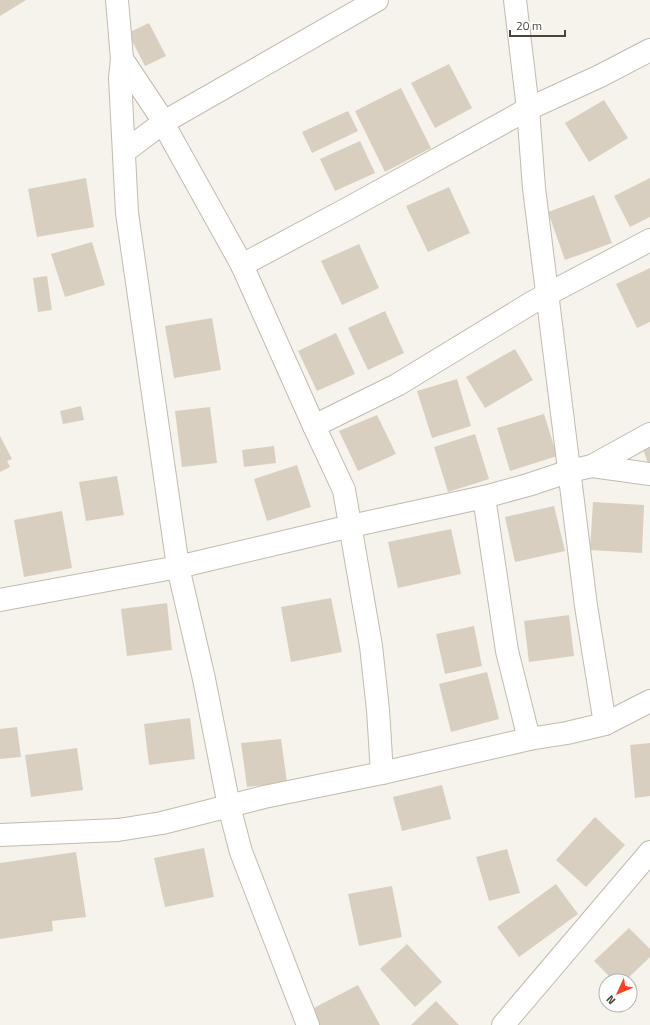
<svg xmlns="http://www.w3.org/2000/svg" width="650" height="1025" viewBox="0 0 650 1025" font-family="'Titillium Web',sans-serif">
  <rect width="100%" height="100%" fill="#f6f3ec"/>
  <g fill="#d8cfc1">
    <path d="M0 0H26L0 16Z"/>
    <path d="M149 23 166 56 145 66 128 33Z"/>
    <path d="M449 64 472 108 435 128 411 83Z"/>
    <path d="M401 88 431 148 385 172 355 111Z"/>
    <path d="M604 100 628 138 589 162 565 123Z"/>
    <path d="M348 111 358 131 312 153 302 132Z"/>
    <path d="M360 141 375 173 335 191 320 159Z"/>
    <path d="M86 178 94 227 37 237 28 189Z"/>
    <path d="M650 178V217L630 227 614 196Z"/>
    <path d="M449 187 470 233 428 252 406 206Z"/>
    <path d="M594 195 612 243 565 260 548 212Z"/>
    <path d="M92 242 105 285 65 297 51 254Z"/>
    <path d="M359 244 379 288 342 305 321 261Z"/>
    <path d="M650 268V322L637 328 616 284Z"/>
    <path d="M47 276 52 310 38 312 33 278Z"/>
    <path d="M385 311 404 353 368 370 348 328Z"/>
    <path d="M212 318 221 370 174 378 165 326Z"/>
    <path d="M336 333 355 374 317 391 298 351Z"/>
    <path d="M515 349 533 380 485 408 466 377Z"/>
    <path d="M457 379 471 426 432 438 417 391Z"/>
    <path d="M81 406 84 420 63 424 60 411Z"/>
    <path d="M210 407 217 463 182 467 175 411Z"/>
    <path d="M544 414 557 456 510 471 497 428Z"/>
    <path d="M377 415 396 454 358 471 339 431Z"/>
    <path d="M475 434 489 479 448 492 434 447Z"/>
    <path d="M0 436 12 459 7 461 10 467 0 472Z"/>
    <path d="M650 444V469L642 446Z"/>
    <path d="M274 446 276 463 244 467 242 450Z"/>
    <path d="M297 465 311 507 267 521 254 479Z"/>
    <path d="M117 476 124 515 86 521 79 482Z"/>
    <path d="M593 502 644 505 642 553 590 550Z"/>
    <path d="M554 506 565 551 515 562 505 517Z"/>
    <path d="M62 511 72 568 24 577 14 520Z"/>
    <path d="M451 529 461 574 398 588 388 542Z"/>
    <path d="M331 598 342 652 291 662 281 607Z"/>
    <path d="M167 603 172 650 127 656 121 609Z"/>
    <path d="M569 615 574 656 529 662 524 621Z"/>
    <path d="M474 626 482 666 445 674 436 634Z"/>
    <path d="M487 672 499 719 451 732 439 684Z"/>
    <path d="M190 718 195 759 149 765 144 724Z"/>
    <path d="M17 727 21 757 0 759V729Z"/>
    <path d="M281 739 287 782 247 787 241 743Z"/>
    <path d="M650 743V796L635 798 630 745Z"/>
    <path d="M77 748 83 790 31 797 25 755Z"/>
    <path d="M442 785 451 819 402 831 393 797Z"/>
    <path d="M595 817 625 845 586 887 556 860Z"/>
    <path d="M204 848 214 897 165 907 154 858Z"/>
    <path d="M507 849 520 893 489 901 476 857Z"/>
    <path d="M76 852 86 917 52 921 53 931 0 939V863Z"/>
    <path d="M556 884 578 914 519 957 497 927Z"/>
    <path d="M392 886 402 937 359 946 348 894Z"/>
    <path d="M629 928 650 949V957L625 981H614L594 961Z"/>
    <path d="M407 944 442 982 415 1007 380 969Z"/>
    <path d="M358 985 380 1025H318L310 1010Z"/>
    <path d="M436 1001 459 1025H411Z"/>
  </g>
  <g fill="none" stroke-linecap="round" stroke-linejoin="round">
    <defs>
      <g id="minor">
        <path d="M117 0 122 59 120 78 127 213 178 567 204 679 229 806 241 852 308 1025"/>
        <path d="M515 0 528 109 534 188 586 606 605 724"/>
        <path d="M122 59 164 122 168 132 242 265 314 426 344 490 371 646 378 710 382 773"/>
        <path d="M124 152 164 122 377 0"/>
        <path d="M242 265 347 209 528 109 600 76 650 50"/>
        <path d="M314 426 397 385 533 302 650 240"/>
        <path d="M592 466 650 474"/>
        <path d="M484 497 507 651 529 739"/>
        <path d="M0 600 178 567 351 526 484 497 528 485 570 471 592 466 650 434"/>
        <path d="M0 835 118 830 162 823 264 797 382 773 529 739 567 733 605 724 650 701"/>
        <path d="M503 1025 650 852"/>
      </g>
    </defs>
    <use href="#minor" stroke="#c2bbae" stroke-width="24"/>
    <use href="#minor" stroke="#fff" stroke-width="22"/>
  </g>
  <g transform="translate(618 993) rotate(226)"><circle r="19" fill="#ffffff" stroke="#b7b4b0"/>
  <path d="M0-3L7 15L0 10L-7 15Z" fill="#fc3f1d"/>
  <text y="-6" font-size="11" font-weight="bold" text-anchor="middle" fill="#4b4439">N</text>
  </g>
  <path d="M510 30v6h55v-6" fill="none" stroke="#4b4439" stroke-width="2"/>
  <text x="516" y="30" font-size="12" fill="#4b4439" stroke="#ffffff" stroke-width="3" paint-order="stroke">20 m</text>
</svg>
